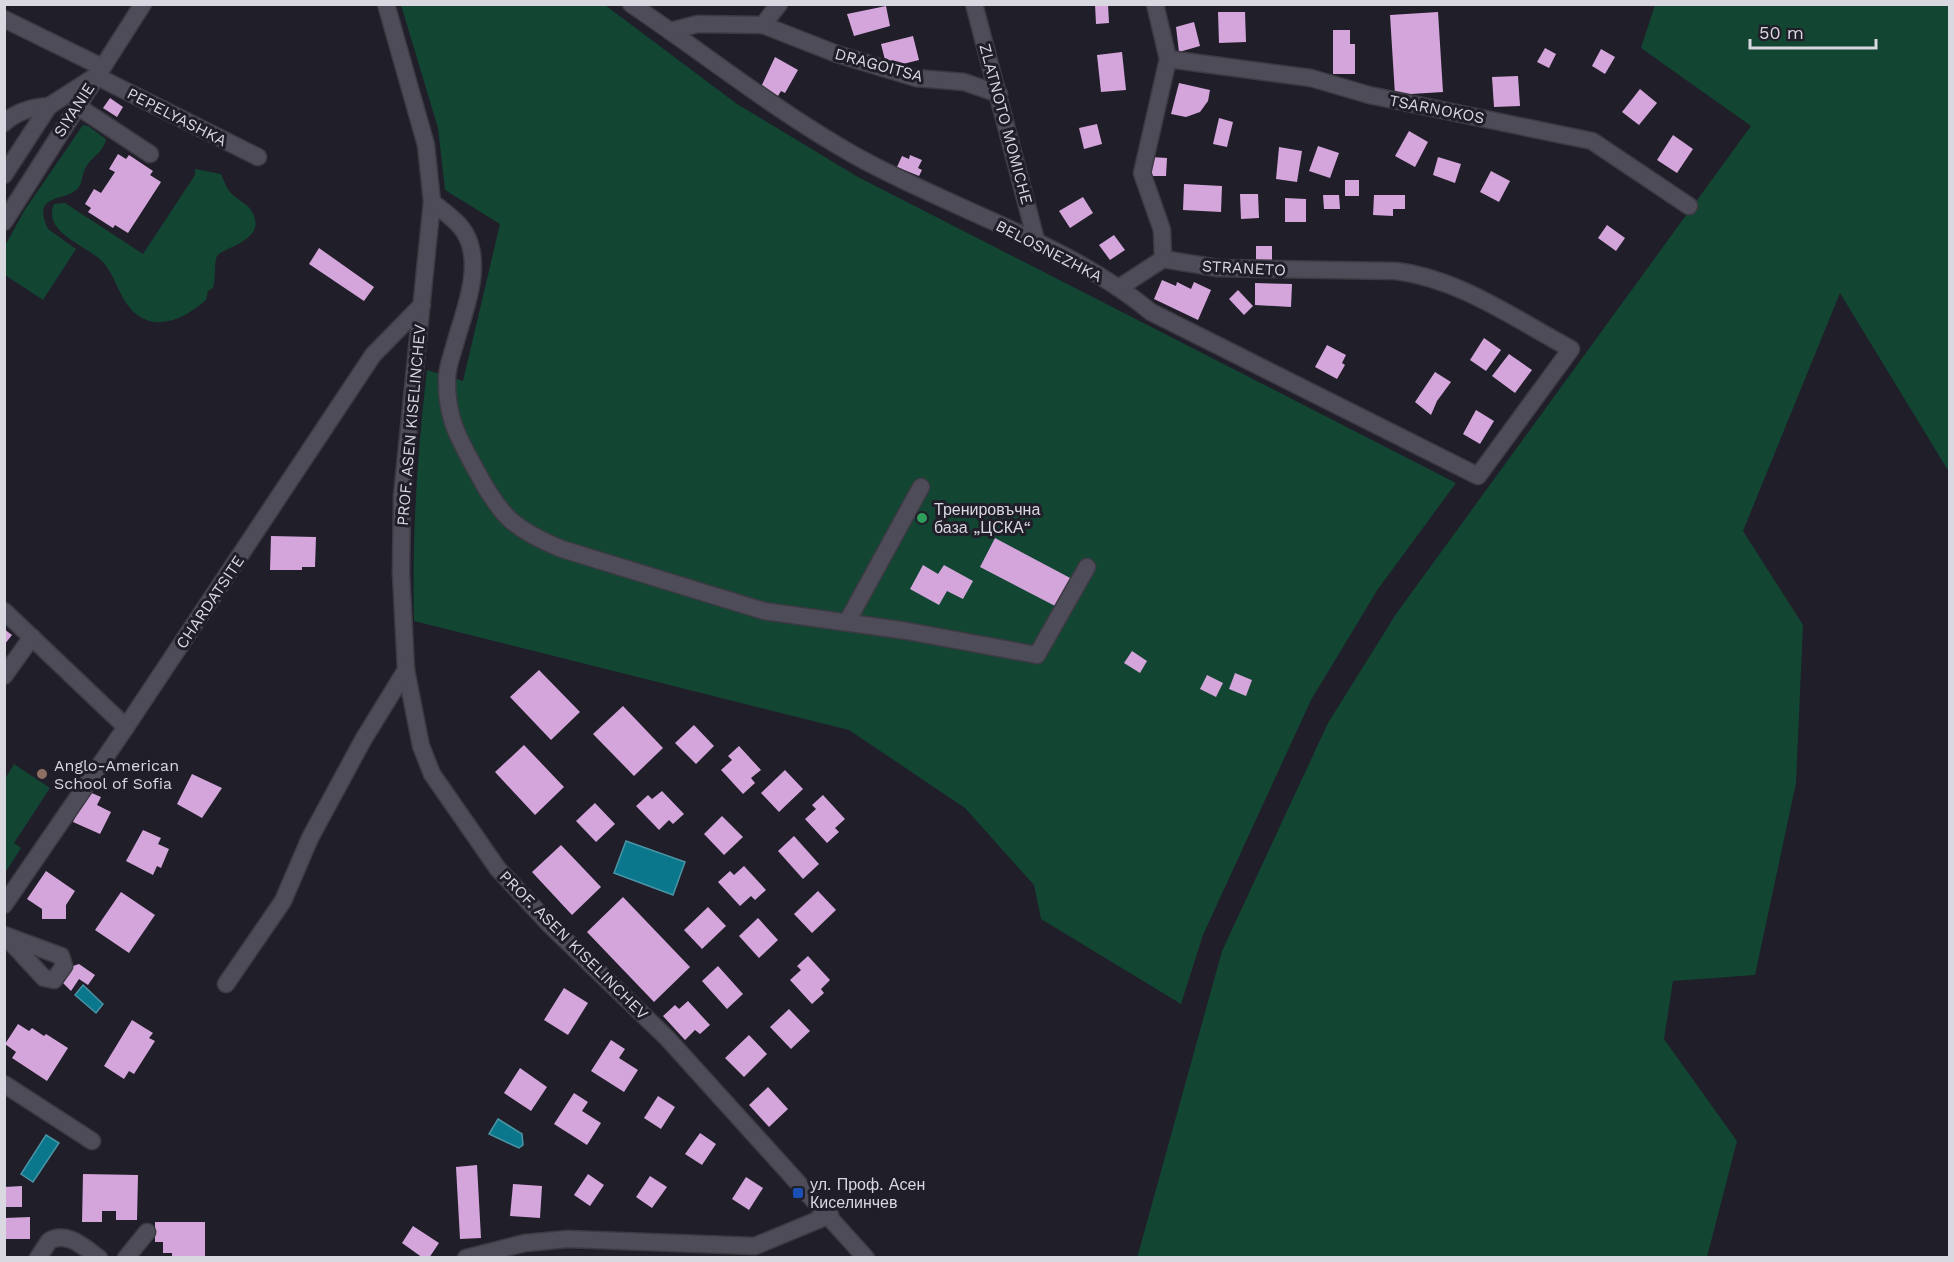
<svg xmlns="http://www.w3.org/2000/svg" width="1954" height="1262" viewBox="0 0 1954 1262" font-family="'Work Sans',sans-serif">
  <rect width="100%" height="100%" fill="#201e29"/>
  <g fill="#124532">
    <path d="M401 5H605L737 104 858 177 1456 483 1378 589 1311 700 1203 935 1181 1004 1041 919 1034 885 965 808 849 730 414 621C412 536 417 454 427 370L463 381 500 224 445 190 438 128Z"/>
    <path d="M1655 5H1949V472L1840 293 1743 531 1803 625 1796 783 1755 975 1673 981 1664 1039 1737 1141 1707 1257 1137 1258 1222 951 1328 723 1396 614 1751 126 1641 48Z"/>
    <path d="M83 125 88 126 106 139C103 154 91 156 85 169 82 174 83 181 79 187 68 203 30 191 48 229L76 249 43 300 5 275 6 244 24 211Z"/>
    <path d="M195 169 221 174C224 181 227 190 233 195 238 200 247 204 251 210 270 240 224 247 217 256 214 261 216 279 213 288L208 291 206 300C182 321 149 336 126 303 118 291 113 273 103 262 87 245 42 233 54 204L65 203 143 254 195 175Z"/>
    <path d="M14 764 50 788 14 843 21 848 5 873V779Z"/>
  </g>
  <g fill="#0b778c" stroke="#4994a5" stroke-width="1.5">
    <path d="M626 841 685 862 673 895 614 873Z"/>
    <path d="M83 985 103 1004 96 1013 75 995Z"/>
    <path d="M498 1119 522 1134 523 1145 519 1148 489 1134Z"/>
    <path d="M46 1135 59 1143 33 1182 21 1174Z"/>
  </g>
  <g fill="#d4a5db">
    <path d="M1095 4H1108L1109 23 1096 24Z"/>
    <path d="M886 6 890 26 854 36 847 14Z"/>
    <path d="M1218 12H1245L1246 42 1219 43Z"/>
    <path d="M1438 12 1443 92 1395 95 1390 15Z"/>
    <path d="M1194 22 1200 46 1179 52 1176 27Z"/>
    <path d="M1333 30H1350V44H1355V74H1333Z"/>
    <path d="M913 36 919 60 887 68 881 44Z"/>
    <path d="M1545 48 1556 54 1549 68 1537 62Z"/>
    <path d="M1601 49 1615 57 1605 74 1592 66Z"/>
    <path d="M1122 52 1126 90 1101 92 1097 55Z"/>
    <path d="M775 57 798 70 785 93 781 91 778 96 761 87Z"/>
    <path d="M1518 76 1520 106 1494 107 1492 77Z"/>
    <path d="M1179 83 1210 90 1208 101 1200 112 1186 117 1171 114Z"/>
    <path d="M1640 89 1657 103 1639 125 1622 112Z"/>
    <path d="M110 98 123 107 117 117 103 108Z"/>
    <path d="M1219 118 1233 122 1227 147 1213 144Z"/>
    <path d="M1097 124 1102 144 1084 149 1079 128Z"/>
    <path d="M1409 131 1428 142 1415 167 1395 156Z"/>
    <path d="M1673 135 1693 149 1677 173 1657 160Z"/>
    <path d="M1318 146 1339 153 1330 178 1309 171Z"/>
    <path d="M1279 147 1302 151 1297 182 1276 179Z"/>
    <path d="M118 154 126 159 129 155 153 171 150 175 161 182 128 233 115 225 113 228 88 212 91 208 85 204 94 189 101 193 115 172 109 169Z"/>
    <path d="M910 155 922 160 918 168 922 170 919 176 897 167 902 156 909 159Z"/>
    <path d="M1151 157 1167 158 1166 176H1150Z"/>
    <path d="M1438 157 1461 164 1455 183 1433 175Z"/>
    <path d="M1491 171 1510 181 1499 202 1480 192Z"/>
    <rect x="1345" y="180" width="14" height="16"/>
    <path d="M1184 184 1222 186 1221 212 1183 210Z"/>
    <path d="M1240 194H1258L1259 218 1241 219Z"/>
    <path d="M1323 195H1339L1340 209H1324Z"/>
    <path d="M1374 195H1405V209H1393V216L1373 215Z"/>
    <path d="M1083 197 1093 213 1070 228 1059 211Z"/>
    <path d="M1285 198 1306 199V222H1285Z"/>
    <path d="M1607 225 1625 238 1616 251 1598 238Z"/>
    <path d="M1114 235 1125 250 1110 260 1099 245Z"/>
    <rect x="1256" y="246" width="16" height="19"/>
    <path d="M319 248 374 287 364 301 309 264Z"/>
    <path d="M1162 280 1176 286 1177 282 1191 289 1194 282 1211 290 1198 320 1154 299Z"/>
    <path d="M1255 283 1292 284 1291 307 1255 305Z"/>
    <path d="M1238 290 1253 306 1244 315 1229 299Z"/>
    <path d="M1484 338 1501 350 1486 371 1470 360Z"/>
    <path d="M1327 345 1346 355 1342 363 1345 365 1337 379 1315 367Z"/>
    <path d="M1509 354 1532 370 1515 393 1492 376Z"/>
    <path d="M1435 372 1451 382 1437 401 1431 415 1415 402Z"/>
    <path d="M1476 410 1494 421 1480 444 1463 434Z"/>
    <path d="M271 536 316 537 315 567H302V570H270Z"/>
    <path d="M995 538 1074 580 1059 608 980 567Z"/>
    <path d="M923 565 938 574 944 565 973 581 963 599 947 591 939 605 910 589Z"/>
    <path d="M4 629 12 635 4 645Z"/>
    <path d="M1132 651 1147 661 1140 673 1124 663Z"/>
    <path d="M539 670 580 712 551 740 510 697Z"/>
    <path d="M1235 673 1252 680 1246 696 1229 689Z"/>
    <path d="M1207 675 1223 683 1216 697 1200 689Z"/>
    <path d="M623 706 663 748 634 776 593 734Z"/>
    <path d="M694 725 714 746 696 764 675 743Z"/>
    <path d="M524 745 564 787 535 815 495 772Z"/>
    <path d="M739 746 761 770 751 778 755 783 743 794 721 770 732 760 728 756Z"/>
    <path d="M785 770 803 789 779 812 761 793Z"/>
    <path d="M192 774 222 788 202 818 177 804Z"/>
    <path d="M87 791 101 797 97 805 111 812 100 834 73 822Z"/>
    <path d="M662 791 684 814 673 824 669 820 659 830 636 806 648 795 652 799Z"/>
    <path d="M823 795 845 819 835 828 839 832 827 843 805 819 816 809 812 805Z"/>
    <path d="M595 803 615 824 596 842 576 821Z"/>
    <path d="M722 816 743 837 724 855 704 834Z"/>
    <path d="M143 830 161 838 158 844 169 849 161 868 157 866 153 875 126 861Z"/>
    <path d="M794 836 819 864 803 879 778 851Z"/>
    <path d="M561 845 601 887 572 915 532 872Z"/>
    <path d="M744 866 766 890 755 900 751 896 740 906 718 882 730 871 734 875Z"/>
    <path d="M46 871 75 891 66 905V919H42V909L27 899Z"/>
    <path d="M818 891 836 910 812 933 794 914Z"/>
    <path d="M121 892 155 915 129 953 95 930Z"/>
    <path d="M623 897 690 967 654 1002 587 932Z"/>
    <path d="M708 907 726 926 702 949 684 930Z"/>
    <path d="M758 918 778 940 759 958 739 936Z"/>
    <path d="M808 956 830 980 821 989 824 993 812 1004 790 980 801 970 797 966Z"/>
    <path d="M79 964 95 975 88 985 79 979 71 991 63 983 73 966Z"/>
    <path d="M718 966 743 994 727 1009 702 981Z"/>
    <path d="M564 988 588 1003 568 1035 544 1020Z"/>
    <path d="M688 1001 710 1025 700 1034 695 1030 685 1040 663 1016 675 1005 679 1009Z"/>
    <path d="M789 1009 810 1031 791 1049 770 1027Z"/>
    <path d="M132 1020 153 1033 149 1038 155 1041 134 1074 129 1071 124 1079 104 1066Z"/>
    <path d="M18 1024 29 1031 32 1028 44 1036 46 1034 68 1048 47 1081 12 1058 16 1052 5 1044Z"/>
    <path d="M749 1035 767 1054 744 1077 725 1058Z"/>
    <path d="M611 1040 625 1049 619 1058 638 1070 624 1092 591 1071Z"/>
    <path d="M520 1068 547 1087 531 1111 504 1093Z"/>
    <path d="M768 1087 788 1109 769 1127 749 1105Z"/>
    <path d="M574 1093 588 1102 582 1111 601 1123 587 1145 554 1124Z"/>
    <path d="M658 1096 675 1107 661 1129 644 1118Z"/>
    <path d="M700 1133 716 1144 702 1165 685 1154Z"/>
    <path d="M477 1165 481 1238 460 1239 456 1167Z"/>
    <path d="M83 1174 138 1175 137 1220H116V1211H102V1222H82Z"/>
    <path d="M588 1174 604 1185 590 1206 574 1195Z"/>
    <path d="M650 1176 667 1187 652 1208 636 1197Z"/>
    <path d="M746 1177 763 1188 749 1210 732 1199Z"/>
    <path d="M513 1184 542 1186 540 1218 510 1216Z"/>
    <path d="M22 1186V1207H4V1187Z"/>
    <path d="M30 1217V1239H5V1218Z"/>
    <path d="M155 1222H205V1258H172V1253H163V1242H155Z"/>
    <path d="M413 1226 439 1243 429 1258H423L402 1243Z"/>
  </g>
  <g fill="none" stroke-linecap="round" stroke-linejoin="round">
    <defs>
      <g id="minor">
        <path d="M386 4 426 145 432 202 402 496 401 573 406 670 421 746 432 774 498 869 551 926 667 1038 866 1258"/>
        <path d="M631 4C705 54 776 111 854 155 950 209 1066 242 1151 312L1478 476 1571 349C1515 319 1460 279 1396 271L1218 268 1163 259"/>
        <path d="M974 4 1037 244"/>
        <path d="M1155 4 1168 59 1142 173 1162 230 1163 259"/>
        <path d="M4 19 102 67"/>
        <path d="M763 25 837 54 916 78 964 82 999 94"/>
        <path d="M670 31 698 24 763 25 779 4"/>
        <path d="M1168 59 1311 78 1369 95 1592 141 1689 206"/>
        <path d="M77 106 150 154"/>
        <path d="M4 123C17 111 32 107 49 106"/>
        <path d="M4 175 49 106 96 76 258 157"/>
        <path d="M432 202C443 211 458 221 465 233 484 266 464 311 455 344 452 355 447 367 447 379 446 418 459 439 477 472 501 517 515 530 562 549L764 611 907 631 1037 655 1087 567"/>
        <path d="M4 222 143 4"/>
        <path d="M1120 287 1163 259"/>
        <path d="M4 611 126 727"/>
        <path d="M847 622 921 487"/>
        <path d="M4 676 32 637"/>
        <path d="M4 905 126 727 373 355 422 305"/>
        <path d="M4 935 61 956 64 966 54 980 44 978 5 936"/>
        <path d="M226 984 283 901 310 838 363 740 406 670"/>
        <path d="M4 1084 92 1141"/>
        <path d="M38 1258 49 1241C67 1230 85 1248 99 1258"/>
        <path d="M126 1258 147 1232"/>
        <path d="M466 1258 525 1243 568 1239 755 1246 830 1215"/>
      </g>
    </defs>
    <use href="#minor" stroke="#3c3a42" stroke-width="19"/>
    <use href="#minor" stroke="#4e4c59" stroke-width="16"/>
  </g>
  <circle fill="#2e9e5b" stroke="#201e29" stroke-width="2" cx="922" cy="518" r="6"/>
  <circle fill="#8d6e63" stroke="#201e29" stroke-width="2" cx="42" cy="774" r="6"/>
  <rect fill="#1a4fb4" stroke="#201e29" stroke-width="2" x="792" y="1187" width="12" height="12" rx="3"/>
  <g text-anchor="middle" dominant-baseline="central" stroke-width="6" stroke-linejoin="round" paint-order="stroke">
    <g font-size="16" fill="#d9d7df" stroke="#201e29">
      <text transform="translate(879 65) rotate(15)">DRAGOITSA</text>
      <text transform="translate(1437 109) rotate(11)">TSARNOKOS</text>
      <text transform="translate(74 110) rotate(-57)">SIYANIE</text>
      <text transform="translate(177 117) rotate(27)">PEPELYASHKA</text>
      <text transform="translate(1006 124) rotate(75)">ZLATNOTO MOMICHE</text>
      <text transform="translate(1049 251) rotate(27)">BELOSNEZHKA</text>
      <text transform="translate(1244 268) rotate(3)">STRANETO</text>
      <text transform="translate(411 425) rotate(-85)">PROF. ASEN KISELINCHEV</text>
      <text transform="translate(210 602) rotate(-56)">CHARDATSITE</text>
      <text transform="translate(574 945) rotate(45)">PROF. ASEN KISELINCHEV</text>
    </g>
    <g font-size="16" fill="#d9d7df" stroke="#201e29" text-anchor="start">
      <text x="934" y="509">Тренировъчна<tspan x="934" dy="18">база „ЦСКА“</tspan></text>
      <text x="54" y="765">Anglo-American<tspan x="54" dy="18">School of Sofia</tspan></text>
      <text x="810" y="1184">ул. Проф. Асен<tspan x="810" dy="18">Киселинчев</tspan></text>
    </g>
  </g>
  <rect width="1954" height="1262" fill="none" stroke="#d9d7df" stroke-width="12"/>
  <path d="M1750 39v9h126v-9" fill="none" stroke="#d9d7df" stroke-width="3"/>
  <text x="1759" y="39" font-size="18" fill="#d9d7df" stroke="#201e29" stroke-width="4.5" paint-order="stroke">50 m</text>
</svg>
